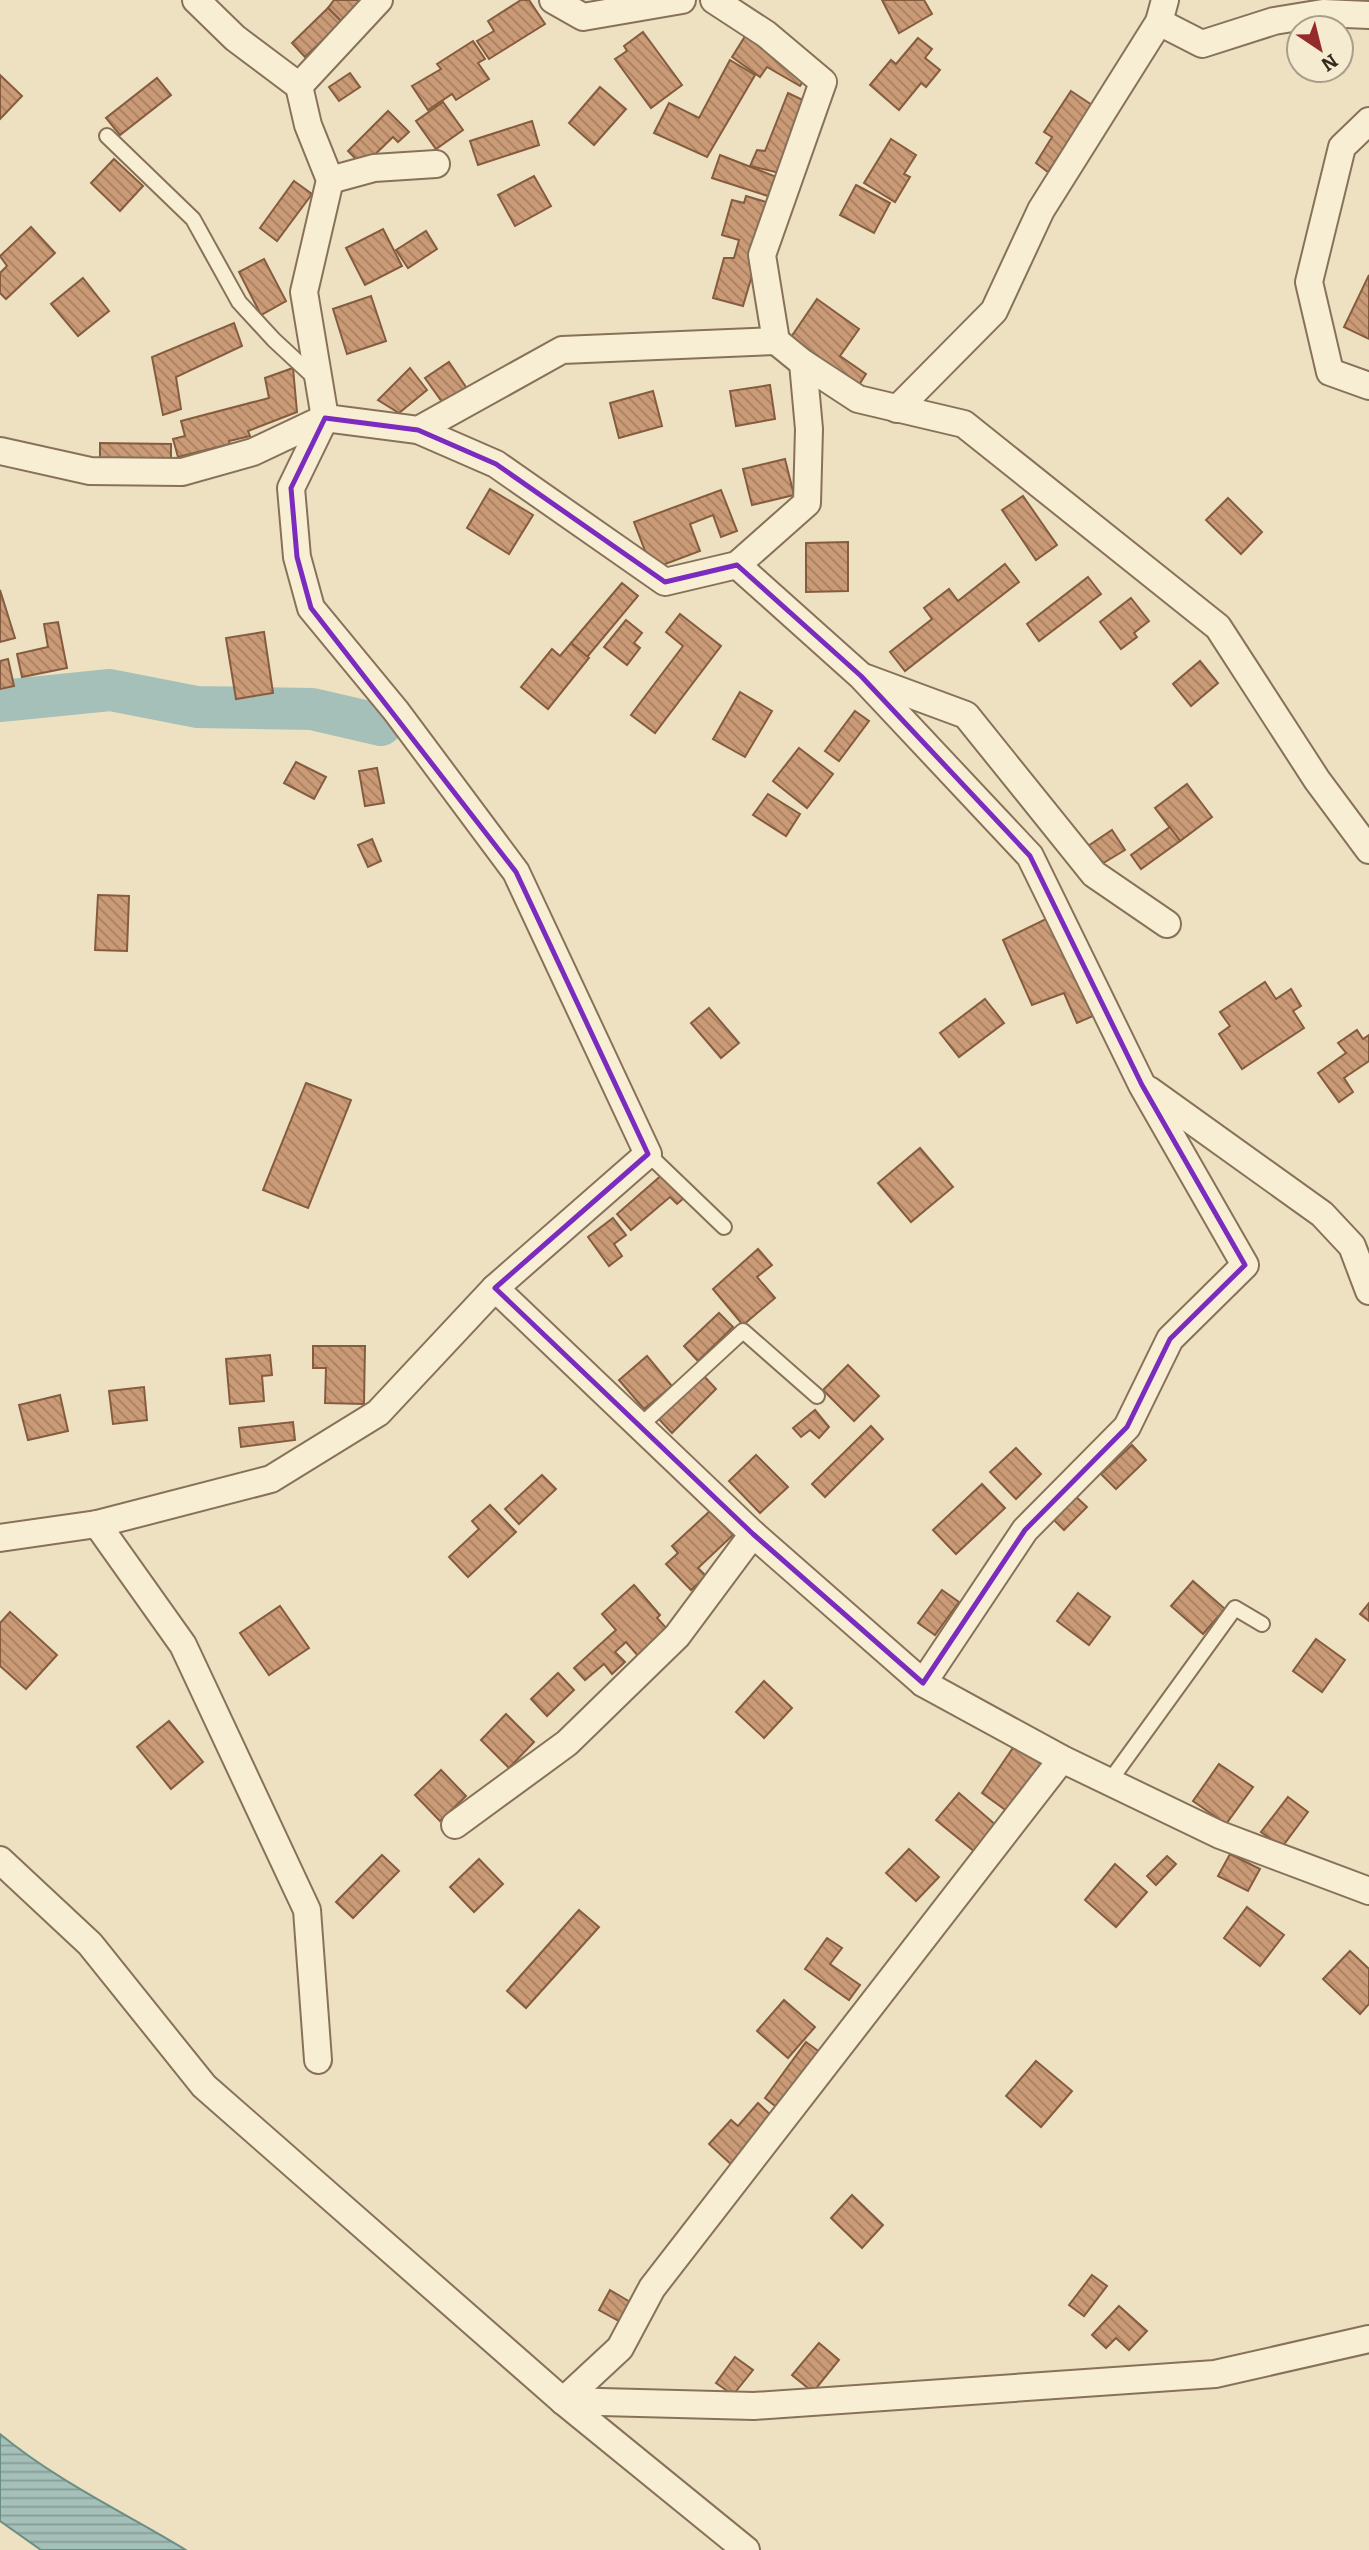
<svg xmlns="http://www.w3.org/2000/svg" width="1369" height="2550" viewBox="0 0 1369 2550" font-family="Bitter,serif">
  <defs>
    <pattern id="water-rules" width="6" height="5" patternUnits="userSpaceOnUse" patternTransform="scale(1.75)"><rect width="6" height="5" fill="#a4c0b8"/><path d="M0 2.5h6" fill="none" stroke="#869c95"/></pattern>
    <pattern id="building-back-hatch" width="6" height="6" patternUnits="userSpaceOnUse" patternTransform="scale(1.75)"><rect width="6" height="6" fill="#cb9b77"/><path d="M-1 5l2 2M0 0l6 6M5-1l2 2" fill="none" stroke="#a67f61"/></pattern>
  </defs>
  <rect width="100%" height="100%" fill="#ede1c1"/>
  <path fill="url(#water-rules)" stroke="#6b8e85" stroke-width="2" d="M0 2434C57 2481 123 2512 186 2550H41L0 2521Z"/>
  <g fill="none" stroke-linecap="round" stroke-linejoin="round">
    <path stroke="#a4c0b8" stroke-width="42" d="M0 701 110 690 197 707 312 709 381 725"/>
  </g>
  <g fill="url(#building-back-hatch)" stroke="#865c3f" stroke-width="2">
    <path d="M334 0H360L342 22 328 8Z"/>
    <path d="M521 0H529L545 24 489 59 477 41 494 31 488 21Z"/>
    <path d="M882 0H924L932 14 899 33Z"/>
    <path d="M328 8 342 22 305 57 292 43Z"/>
    <path d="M749 30 808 74 800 86 767 67 760 77 732 57Z"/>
    <path d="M643 32 682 85 651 108 615 59 627 51 624 46Z"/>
    <path d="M918 38 932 49 925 58 940 70 926 87 921 83 899 110 870 85 891 60 896 64Z"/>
    <path d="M473 41 485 59 478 63 489 79 456 100 452 94 428 110 412 86 441 69 437 64Z"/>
    <path d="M730 60 755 75 707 157 654 133 669 103 699 118Z"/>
    <path d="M350 73 360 87 339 101 329 87Z"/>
    <path d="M0 75 22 96 0 119Z"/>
    <path d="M157 78 171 95 120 135 106 118Z"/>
    <path d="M600 87 626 109 594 145 569 123Z"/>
    <path d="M1071 91 1092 105 1048 172 1036 163 1052 137 1044 132Z"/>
    <path d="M788 93 809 103 780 173 750 166 757 150 765 151Z"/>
    <path d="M443 102 463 130 436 149 416 121Z"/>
    <path d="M388 111 409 132 398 142 393 137 363 166 348 151Z"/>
    <path d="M532 121 539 145 478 165 470 141Z"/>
    <path d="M891 139 916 155 904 174 910 177 895 202 864 183Z"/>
    <path d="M720 155 779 178 771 197 712 178Z"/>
    <path d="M114 159 143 186 120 211 91 183Z"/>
    <path d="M534 176 551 206 515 226 498 195Z"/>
    <path d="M294 181 312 194 277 241 260 228Z"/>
    <path d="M856 185 890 203 874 233 840 215Z"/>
    <path d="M746 196 773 204 743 306 713 298 724 258H734L739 240 722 235 732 200 744 203Z"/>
    <path d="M31 227 55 253 6 299 0 293V273L7 266 0 256Z"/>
    <path d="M383 229 402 266 365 285 346 248Z"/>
    <path d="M426 231 437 249 408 268 396 250Z"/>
    <path d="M264 259 286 301 261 315 239 272Z"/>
    <path d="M1369 275V339L1344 327Z"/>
    <path d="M83 278 109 311 78 336 51 304Z"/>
    <path d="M371 296 386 341 347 354 333 309Z"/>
    <path d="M817 299 859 329 840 356 866 374 855 391 787 343Z"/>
    <path d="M234 323 242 346 176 377 181 409 163 415 152 357Z"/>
    <path d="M449 362 468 390 445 406 425 378Z"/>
    <path d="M293 368 297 412 248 431 250 436 229 441 230 444 178 457 173 439 185 436 181 421 269 398 265 378Z"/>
    <path d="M410 368 427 390 399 413 378 400Z"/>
    <path d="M770 385 775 419 736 426 730 391Z"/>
    <path d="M653 391 662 426 619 438 610 403Z"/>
    <path d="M100 443 171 444V464L100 463Z"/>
    <path d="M785 459 794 495 752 505 743 469Z"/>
    <path d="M490 489 533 515 509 554 467 528Z"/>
    <path d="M721 490 737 531 721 537 713 515 690 524 700 551 652 569 634 522Z"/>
    <path d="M1023 496 1057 545 1036 560 1002 510Z"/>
    <path d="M1228 498 1262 532 1241 554 1206 520Z"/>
    <path d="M848 542V591L806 592V543Z"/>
    <path d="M1005 564 1019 582 905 671 890 652 932 619 924 608 949 589 958 601Z"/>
    <path d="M1088 577 1101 594 1039 641 1027 624Z"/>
    <path d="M622 583 638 596 587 657 571 643Z"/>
    <path d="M0 590 15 638 0 642Z"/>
    <path d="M1131 598 1149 621 1134 633 1137 637 1121 649 1100 622Z"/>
    <path d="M680 614 721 646 655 733 631 715 683 646 666 632Z"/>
    <path d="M626 620 642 633 634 643 640 648 627 665 604 647Z"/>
    <path d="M58 622 67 668 22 677 17 654 48 647 44 624Z"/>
    <path d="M264 632 273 693 236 699 226 638Z"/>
    <path d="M571 643 589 658 548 709 521 687 552 649 560 656Z"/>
    <path d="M8 659 14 686 0 689V661Z"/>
    <path d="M1200 661 1218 683 1191 706 1173 684Z"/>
    <path d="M740 692 772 711 745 757 713 739Z"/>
    <path d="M855 711 869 721 839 761 825 751Z"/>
    <path d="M799 748 833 774 807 808 773 781Z"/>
    <path d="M296 762 326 777 314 799 284 783Z"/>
    <path d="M377 768 384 803 365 806 359 771Z"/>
    <path d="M1187 784 1212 817 1180 841 1155 808Z"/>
    <path d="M768 794 800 814 786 836 753 815Z"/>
    <path d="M1170 827 1180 841 1141 869 1131 855Z"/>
    <path d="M1112 830 1125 850 1100 865 1088 846Z"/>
    <path d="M372 839 381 861 368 867 358 845Z"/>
    <path d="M98 895 129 896 127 951 95 950Z"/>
    <path d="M1052 916 1093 1016 1077 1023 1064 993 1032 1005 1003 940Z"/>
    <path d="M1265 982 1276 999 1291 989 1301 1006 1293 1011 1304 1028 1242 1069 1219 1034 1230 1026 1220 1012Z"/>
    <path d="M985 999 1004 1023 959 1057 940 1033Z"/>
    <path d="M709 1008 739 1043 721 1058 691 1023Z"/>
    <path d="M1357 1030 1363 1039 1369 1035V1061L1344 1078 1353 1092 1339 1102 1318 1073 1346 1053 1338 1043Z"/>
    <path d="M306 1083 351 1100 308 1208 263 1190Z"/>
    <path d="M920 1148 953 1187 911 1222 878 1183Z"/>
    <path d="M663 1174 684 1198 677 1204 670 1197 631 1230 617 1214Z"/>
    <path d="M613 1218 626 1235 614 1244 622 1256 609 1266 588 1237Z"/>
    <path d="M758 1249 772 1265 757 1277 775 1298 743 1325 713 1289Z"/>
    <path d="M719 1313 733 1327 698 1361 684 1346Z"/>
    <path d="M313 1346H365L364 1404 325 1403 326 1368H313Z"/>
    <path d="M270 1355 272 1375 262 1376 264 1401 230 1404 226 1359Z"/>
    <path d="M647 1356 672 1386 644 1409 619 1380Z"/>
    <path d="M848 1365 879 1396 854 1421 823 1390Z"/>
    <path d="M702 1374 716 1389 672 1433 657 1417Z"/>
    <path d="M144 1387 147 1420 113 1424 109 1391Z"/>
    <path d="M60 1395 68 1431 28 1440 19 1405Z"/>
    <path d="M815 1410 829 1427 819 1438 810 1430 801 1437 793 1428Z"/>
    <path d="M293 1422 295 1440 241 1447 239 1428Z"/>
    <path d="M871 1426 883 1439 825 1497 812 1484Z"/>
    <path d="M1132 1445 1146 1460 1116 1489 1101 1474Z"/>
    <path d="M1016 1448 1041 1474 1016 1499 990 1472Z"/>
    <path d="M756 1455 788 1487 760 1513 729 1481Z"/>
    <path d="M542 1475 556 1489 519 1524 505 1509Z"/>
    <path d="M982 1484 1005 1508 956 1554 933 1530Z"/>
    <path d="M1073 1494 1087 1507 1064 1530 1051 1517Z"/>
    <path d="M490 1505 516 1532 468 1577 449 1557 479 1529 472 1521Z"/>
    <path d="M710 1511 733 1535 698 1568 706 1576 691 1590 666 1564 678 1553 672 1546Z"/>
    <path d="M1193 1581 1225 1609 1203 1634 1171 1606Z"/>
    <path d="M634 1585 660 1615 657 1618 668 1630 639 1657 626 1642 615 1652 625 1662 612 1674 604 1664 585 1680 574 1668 616 1630 602 1614Z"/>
    <path d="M942 1590 959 1602 935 1635 918 1623Z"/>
    <path d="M1078 1593 1110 1617 1089 1645 1057 1621Z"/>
    <path d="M1369 1603V1621L1360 1614Z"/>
    <path d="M280 1606 309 1648 269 1675 240 1633Z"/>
    <path d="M10 1612 57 1655 26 1689 0 1666V1623Z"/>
    <path d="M1316 1639 1345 1660 1322 1692 1293 1671Z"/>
    <path d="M558 1673 574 1690 547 1716 531 1699Z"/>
    <path d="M764 1681 792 1708 764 1738 736 1712Z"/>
    <path d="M506 1714 534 1742 509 1768 481 1740Z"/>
    <path d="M169 1721 203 1762 171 1789 137 1747Z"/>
    <path d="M1015 1745 1041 1764 1007 1811 982 1793Z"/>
    <path d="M1219 1764 1253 1787 1226 1824 1193 1801Z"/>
    <path d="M441 1770 466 1796 440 1821 415 1795Z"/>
    <path d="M959 1793 997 1826 975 1852 936 1820Z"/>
    <path d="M1288 1797 1308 1812 1282 1847 1261 1832Z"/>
    <path d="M909 1849 939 1877 916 1901 886 1873Z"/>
    <path d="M1230 1854 1260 1869 1248 1891 1218 1876Z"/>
    <path d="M382 1855 399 1871 353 1918 336 1902Z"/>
    <path d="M1167 1856 1176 1864 1156 1885 1147 1876Z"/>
    <path d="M479 1859 503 1884 474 1912 450 1887Z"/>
    <path d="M1115 1864 1147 1892 1116 1927 1085 1900Z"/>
    <path d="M1247 1907 1284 1935 1260 1966 1224 1938Z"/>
    <path d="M579 1910 599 1927 526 2008 507 1991Z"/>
    <path d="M827 1938 842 1948 830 1964 860 1985 849 2000 805 1969Z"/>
    <path d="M1350 1951 1369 1969V2004L1360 2014 1323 1979Z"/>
    <path d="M784 2000 815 2027 788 2058 757 2031Z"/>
    <path d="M806 2042 821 2053 779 2109 765 2098Z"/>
    <path d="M1036 2061 1072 2091 1041 2127 1006 2096Z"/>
    <path d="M758 2103 775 2119 733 2166 709 2144 731 2120 738 2126Z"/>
    <path d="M852 2195 883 2225 862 2248 831 2218Z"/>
    <path d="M1092 2275 1107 2286 1084 2316 1069 2305Z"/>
    <path d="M610 2290 637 2306 626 2325 599 2310Z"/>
    <path d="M1119 2306 1147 2331 1129 2350 1116 2338 1106 2348 1092 2335Z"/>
    <path d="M819 2343 839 2360 813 2392 792 2375Z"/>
    <path d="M735 2357 753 2370 733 2395 716 2383Z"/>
  </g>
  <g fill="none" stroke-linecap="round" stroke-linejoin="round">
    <defs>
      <g id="service">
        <path d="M107 136 193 219 239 302 274 340 315 378"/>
        <path d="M648 1154 724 1227"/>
        <path d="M640 1426 743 1331 817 1396"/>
        <path d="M1109 1782 1235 1608 1262 1624"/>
      </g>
      <g id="minor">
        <path d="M196 0 235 38 299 86 308 125 330 180 304 292 325 418 291 488 297 557 311 608 396 711 516 872 648 1154 495 1288"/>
        <path d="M553 0 583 17 682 0"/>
        <path d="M714 0 766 34 823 82 762 255 776 341"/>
        <path d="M1159 22 1202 44 1274 21 1323 13 1369 15"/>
        <path d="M299 86 379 0"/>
        <path d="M1369 121 1342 147 1309 282 1330 372 1369 386"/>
        <path d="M330 180 374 168 436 164"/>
        <path d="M897 409 994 311 1041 210 1159 22 1165 0"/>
        <path d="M418 430 496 464 665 582 737 565 807 503 809 429 803 363"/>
        <path d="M0 451 90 471 182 472 253 452 325 418 418 430 562 350 776 341 803 363 858 399 964 424 1218 627 1317 780 1369 850"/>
        <path d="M737 565 861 676 1030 856 1142 1085 1245 1265 1170 1339 1127 1427 1025 1530 923 1683"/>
        <path d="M866 678 966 715 1094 874 1167 924"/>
        <path d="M1149 1090 1322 1214 1352 1246 1369 1291"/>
        <path d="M97 1524 183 1645 307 1910 318 2060"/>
        <path d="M0 1538 97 1524 271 1479 378 1413 495 1288 753 1534 923 1683 1062 1759 1220 1835 1369 1891"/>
        <path d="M455 1825 567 1743 677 1636 753 1534"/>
        <path d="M0 1860 90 1944 204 2086 563 2401 746 2550"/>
        <path d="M563 2401 620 2348 652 2288 1062 1759"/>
        <path d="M563 2401 754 2406 1215 2374 1369 2339"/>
      </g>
    </defs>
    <use href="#service" stroke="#877259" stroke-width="18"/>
    <use href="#minor" stroke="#877259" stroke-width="30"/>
    <use href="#service" stroke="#f8eed4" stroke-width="14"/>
    <use href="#minor" stroke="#f8eed4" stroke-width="26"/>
  </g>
  <path fill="none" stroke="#7b2cbf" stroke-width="5" stroke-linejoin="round" d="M325 418 418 430 496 464 665 582 737 565 861 676 1030 856 1142 1085 1245 1265 1170 1339 1127 1427 1025 1530 923 1683 753 1534 495 1288 648 1154 516 872 311 608 297 557 291 488Z"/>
  <g transform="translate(1320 49) rotate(145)"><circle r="33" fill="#f5ebd1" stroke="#a99e89" stroke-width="2"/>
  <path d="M0-5L12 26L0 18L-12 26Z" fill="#952a2a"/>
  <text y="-10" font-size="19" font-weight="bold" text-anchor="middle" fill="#372a1d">N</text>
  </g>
</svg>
